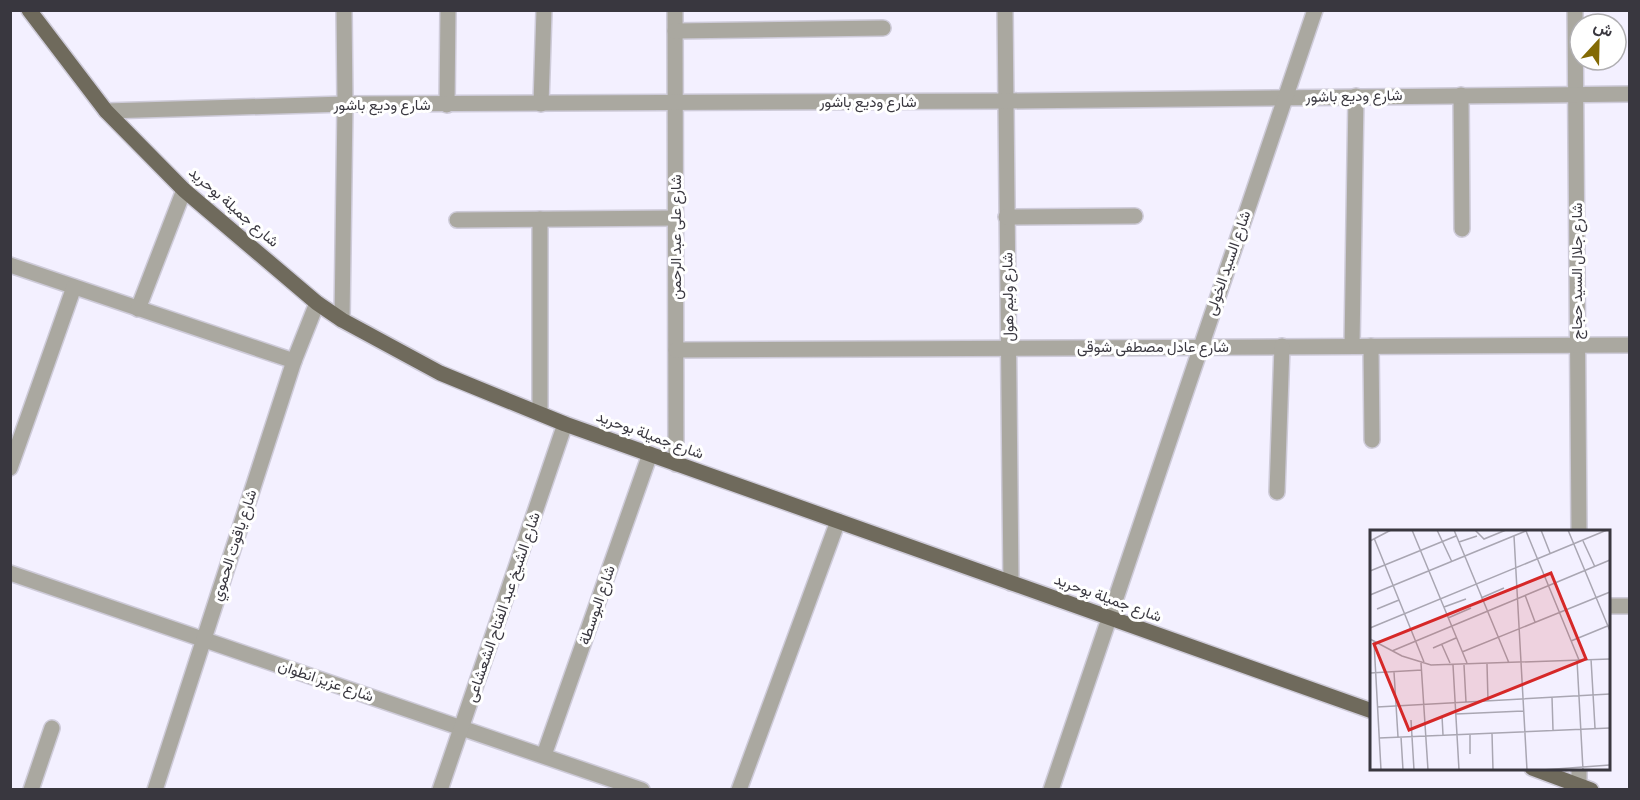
<svg xmlns="http://www.w3.org/2000/svg" width="1640" height="800" viewBox="0 0 1640 800" font-family="Signika,Vazirmatn,sans-serif">
  <rect width="100%" height="100%" fill="#f3f0ff"/>
  <g fill="none" stroke-linecap="round" stroke-linejoin="round">
    <defs>
      <g id="minor">
        <path d="M675 10 676 464"/>
        <path d="M1005 10 1011 583"/>
        <path d="M1575 10 1579 532"/>
        <path d="M675 31 883 28"/>
        <path d="M1461 95 1462 229"/>
        <path d="M541 104 544 10"/>
        <path d="M447 105 448 10"/>
        <path d="M106 111 345 104 1005 101 1630 94"/>
        <path d="M1006 217 1135 216"/>
        <path d="M457 220 676 218"/>
        <path d="M10 265 294 361"/>
        <path d="M138 309 184 190"/>
        <path d="M342 320 345 104 344 10"/>
        <path d="M1352 346 1356 96"/>
        <path d="M1371 346 1372 440"/>
        <path d="M676 350 1630 345"/>
        <path d="M540 413V219"/>
        <path d="M10 468 74 287"/>
        <path d="M1277 492 1282 346"/>
        <path d="M10 573 642 790"/>
        <path d="M1608 606H1630"/>
        <path d="M544 755 650 454"/>
        <path d="M1579 785V768"/>
        <path d="M31 790 52 728"/>
        <path d="M155 790 294 361 317 303"/>
        <path d="M440 790 565 424"/>
        <path d="M739 790 838 521"/>
        <path d="M1051 790 1315 10"/>
      </g>
      <g id="major">
        <path d="M29 10 106 111 184 190 317 303 342 320 440 373 565 424 1372 711"/>
        <path d="M1532 768 1591 790"/>
      </g>
    </defs>
    <use href="#minor" stroke="#cecbd9" stroke-width="18"/>
    <use href="#major" stroke="#cecbd9" stroke-width="18"/>
    <use href="#minor" stroke="#aaa8a0" stroke-width="15"/>
    <use href="#major" stroke="#6f6a5c" stroke-width="15"/>
  </g>
  <g text-anchor="middle" dominant-baseline="central" stroke-width="6" stroke-linejoin="round" paint-order="stroke">
    <g font-size="15" fill="#39373f" stroke="#fff">
      <text transform="translate(1354 96) rotate(-1)">شارع وديع باشور</text>
      <text x="868" y="102">شارع وديع باشور</text>
      <text x="382" y="105">شارع وديع باشور</text>
      <text transform="translate(234 207) rotate(41)">شارع جميلة بوحريد</text>
      <text transform="translate(676 237) rotate(-90)">شارع على عبد الرحمن</text>
      <text transform="translate(1228 263) rotate(-71)">شارع السيد الخولى</text>
      <text transform="translate(1577 271) rotate(-90)">شارع جلال السيد حجاج</text>
      <text transform="translate(1008 297) rotate(-91)">شارع وليم هول</text>
      <text x="1153" y="347">شارع عادل مصطفى شوقى</text>
      <text transform="translate(650 435) rotate(20)">شارع جميلة بوحريد</text>
      <text transform="translate(234 545) rotate(-72)">شارع ياقوت الحموي</text>
      <text transform="translate(1108 598) rotate(20)">شارع جميلة بوحريد</text>
      <text transform="translate(597 605) rotate(-71)">شارع البوسطة</text>
      <text transform="translate(503 607) rotate(-71)">شارع الشيخ عبد الفتاح الشعشاعى</text>
      <text transform="translate(326 681) rotate(19)">شارع عزيز انطوان</text>
    </g>
  </g>
  <g transform="translate(1370 530)">
    <rect width="240" height="240" fill="#f3f0ff"/>
    <path fill="none" stroke="#a9a6b2" stroke-width="1.5" d="M42 0 97 133M67 0 82 32M84 0 139 133M105 0 114 9 136 0M171 0 180 23M198 0 240 101M156 1 209 130M144 6 157 240M4 8 54 132M0 11 21 0M213 11 225 37M89 12 107 6M0 41 86 6M0 65 158 0M155 65 165 92M111 68 134 58M74 77 96 69M7 79 29 70M78 88 101 78M0 98 237 0M0 109 32 126 61 135 240 129M201 111 240 95M4 112 11 240M72 115 80 133M63 118 86 108M22 121 240 30M92 122 240 62M221 129 225 198M207 130 213 240M51 133 58 240M117 134 118 171M83 135 89 240M94 135 96 172M24 142 28 207M0 143 52 140M182 167 183 200M7 177 240 164M86 184 153 181M72 186 73 205M41 190 44 240M122 203 123 240M100 204V224M31 207 33 240M9 208 240 198M172 240 240 235"/>
    <path fill="#d62828" fill-opacity="0.15" stroke="#d62828" stroke-width="3" d="M181 43 216 129 39 200 4 114Z"/>
    <rect width="240" height="240" fill="none" stroke="#39373f" stroke-width="3"/>
  </g>
  <rect width="1640" height="800" fill="none" stroke="#39373f" stroke-width="24"/>
  <g transform="translate(1598 42) rotate(22)"><circle r="28" fill="#ffffff" stroke="#b0afb2" stroke-width="1.5"/>
  <path d="M0-4.5L10 22L0 15L-10 22Z" fill="#836a04"/>
  <text y="-9" font-size="16" font-weight="bold" text-anchor="middle" fill="#39373f">ش</text>
  </g>
</svg>
